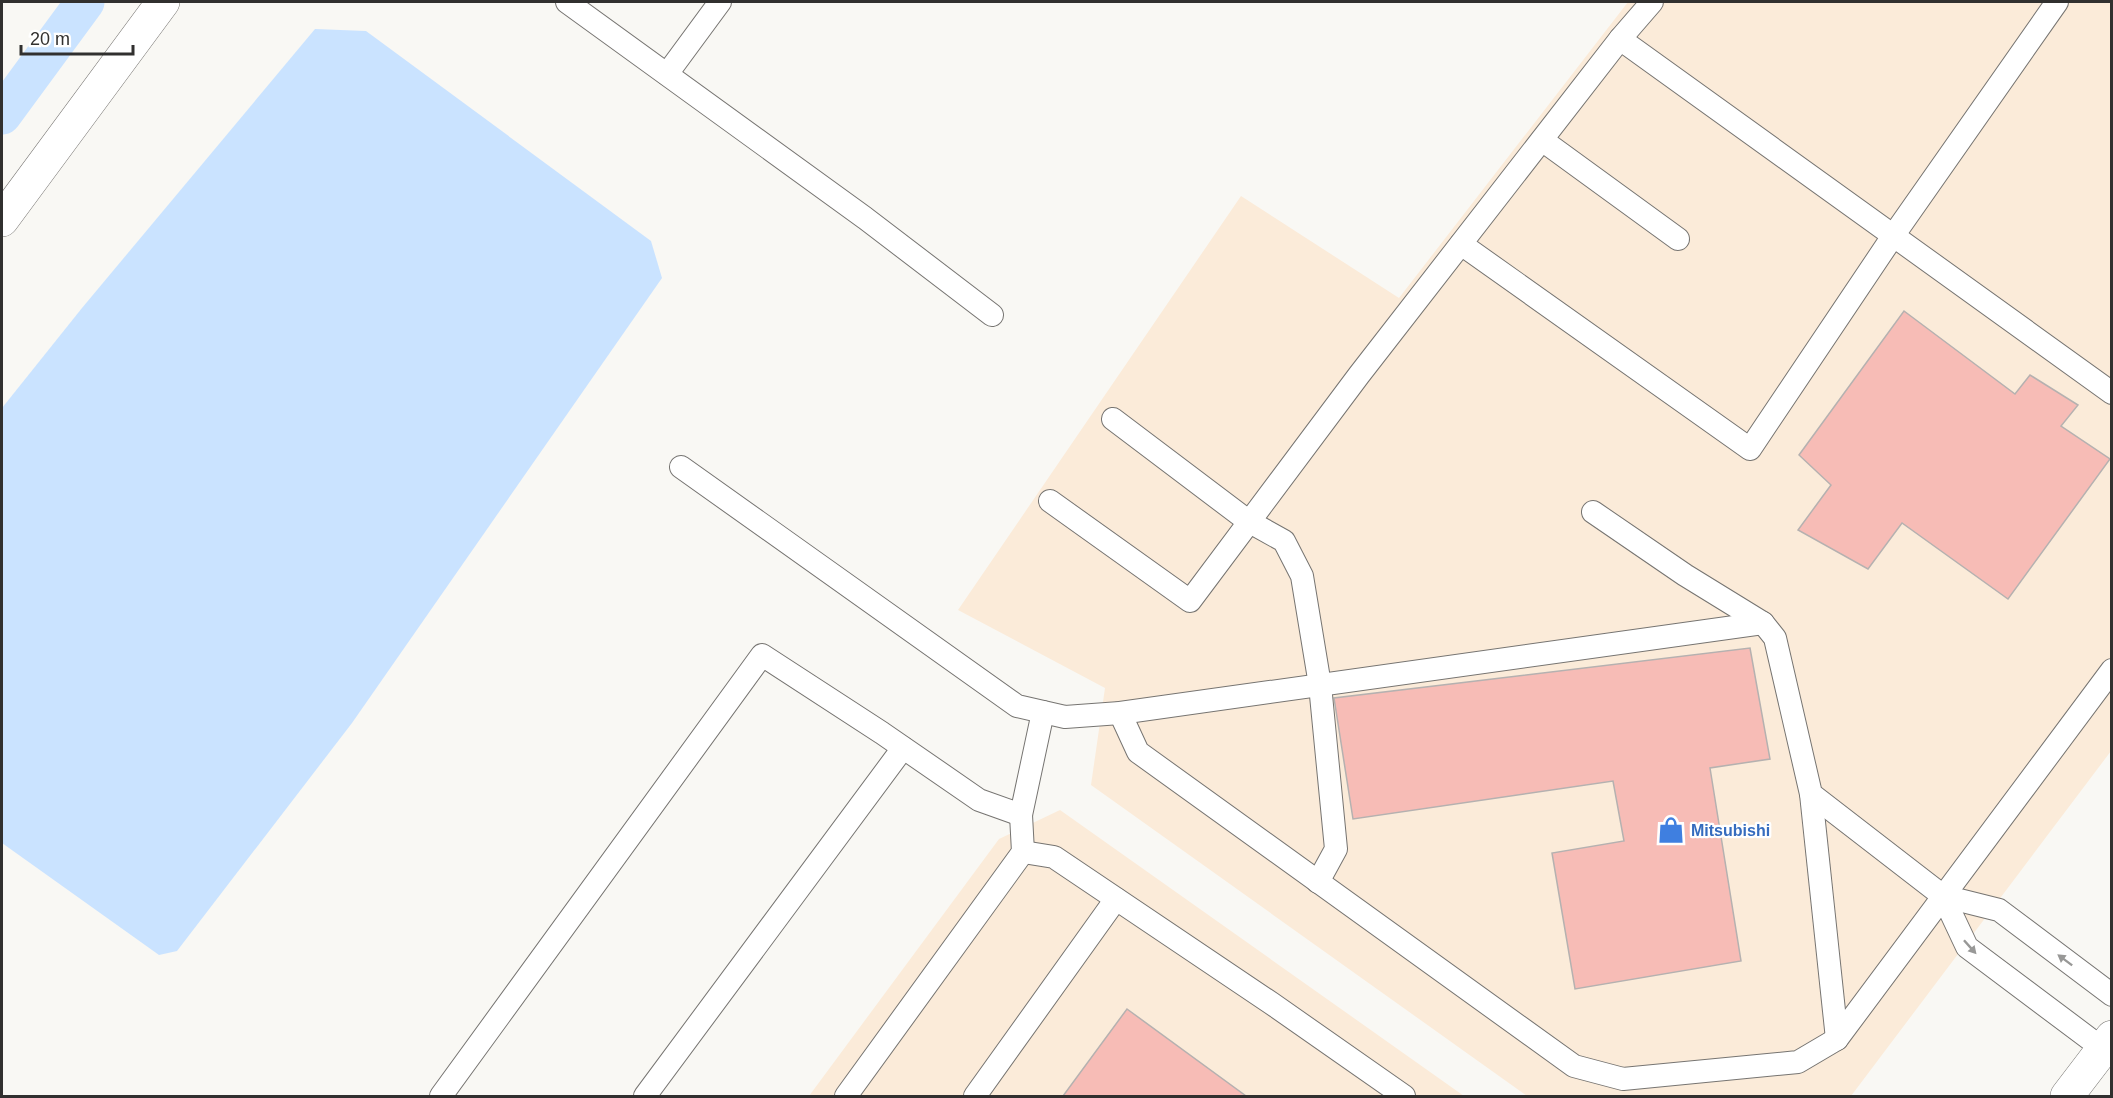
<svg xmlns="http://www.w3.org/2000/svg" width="2113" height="1098" viewBox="0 0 2113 1098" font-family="Helvetica,sans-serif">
  <rect width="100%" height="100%" fill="#f9f8f4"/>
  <g fill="#fbebd9">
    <path d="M1628 2H2111V751L1851 1096H1527L1091 785 1105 688 958 610 1241 196 1399 298Z"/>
    <path d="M1060 810 1464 1096H809L999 839Z"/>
  </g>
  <path fill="#cae3ff" d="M315 29 366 31 651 241 662 278 352 723 177 951 159 955 2 843V408L82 308Z"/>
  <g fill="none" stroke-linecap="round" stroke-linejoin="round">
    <path stroke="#cae3ff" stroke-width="39" d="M2 115 85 2"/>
  </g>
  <g fill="#f7bcb6" stroke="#b5b1b0" stroke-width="1.5">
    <path d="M1904 311 2015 394 2030 375 2078 405 2061 426 2110 459 2008 599 1902 523 1868 569 1798 530 1831 485 1799 455Z"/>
    <path d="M1750 648 1770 759 1710 768 1741 961 1575 989 1552 853 1624 841 1613 781 1353 819 1334 698Z"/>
    <path d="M1127 1009 1246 1096H1063Z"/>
  </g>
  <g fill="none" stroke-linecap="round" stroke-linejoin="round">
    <defs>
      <g id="lane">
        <path d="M567 2 865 218 992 315"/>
        <path d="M1620 39 1652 2"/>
        <path d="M667 74 720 2"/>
        <path d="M1542 140 1678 239"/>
        <path d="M1461 244 1750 449 1893 236 2057 2"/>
        <path d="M1113 419 1248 521 1284 541 1302 576 1320 685 1336 849 1318 882"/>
        <path d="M681 467 1017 706 1065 717 1120 713 1763 623"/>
        <path d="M1050 501 1190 601 1359 375 1620 39 2112 393"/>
        <path d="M1593 512 1685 575 1763 623 1775 638 1811 794 1943 896 1999 910 2112 995"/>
        <path d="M1120 713 1138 752 1574 1066 1623 1079 1798 1062 1837 1039 2112 670"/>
        <path d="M1811 794 1837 1039"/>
        <path d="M1023 852 1054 857 1271 1003 1404 1096"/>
        <path d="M1943 896 1967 947 2103 1049"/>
        <path d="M441 1096 762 655 882 733 979 800 1021 815 1043 712"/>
        <path d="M645 1096 903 748"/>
        <path d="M846 1096 1023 852 1021 815"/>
        <path d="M975 1096 1116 899"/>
      </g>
      <path id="street" d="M2 220 163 2"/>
      <path id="primary" d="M2067 1096 2112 1037"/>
    </defs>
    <use href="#lane" stroke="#767471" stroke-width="24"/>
    <use href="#street" stroke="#767471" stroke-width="34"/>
    <use href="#primary" stroke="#767471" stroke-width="34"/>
    <use href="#lane" stroke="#fff" stroke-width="22"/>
    <use href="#street" stroke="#fff" stroke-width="33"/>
    <use href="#primary" stroke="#fff" stroke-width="33"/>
  </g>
  <defs><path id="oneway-solid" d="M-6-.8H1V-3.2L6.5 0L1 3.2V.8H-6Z" transform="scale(1.5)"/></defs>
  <g fill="#989897">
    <use href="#oneway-solid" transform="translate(1970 947) rotate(48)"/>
    <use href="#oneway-solid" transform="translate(2065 960) rotate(-143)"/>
  </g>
  <defs>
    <symbol id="shop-bare" viewBox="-9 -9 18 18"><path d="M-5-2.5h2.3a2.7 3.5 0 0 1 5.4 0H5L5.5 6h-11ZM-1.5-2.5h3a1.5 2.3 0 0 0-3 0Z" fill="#3f7fe0" stroke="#fff" stroke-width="2.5" paint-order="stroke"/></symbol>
  </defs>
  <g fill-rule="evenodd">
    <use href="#shop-bare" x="1652" y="811" width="38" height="38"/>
  </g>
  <g text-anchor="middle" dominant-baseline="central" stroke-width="4.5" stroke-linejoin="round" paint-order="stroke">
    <g font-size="16" font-weight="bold" fill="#366cbe" stroke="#fff" text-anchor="start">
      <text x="1691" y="830">Mitsubishi</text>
    </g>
  </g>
  <rect width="2113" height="1098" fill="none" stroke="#31302f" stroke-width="6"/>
  <path d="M21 45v9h112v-9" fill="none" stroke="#31302f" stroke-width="3"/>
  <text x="30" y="45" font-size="18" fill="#31302f" stroke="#ffffff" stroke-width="4.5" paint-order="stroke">20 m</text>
</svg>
